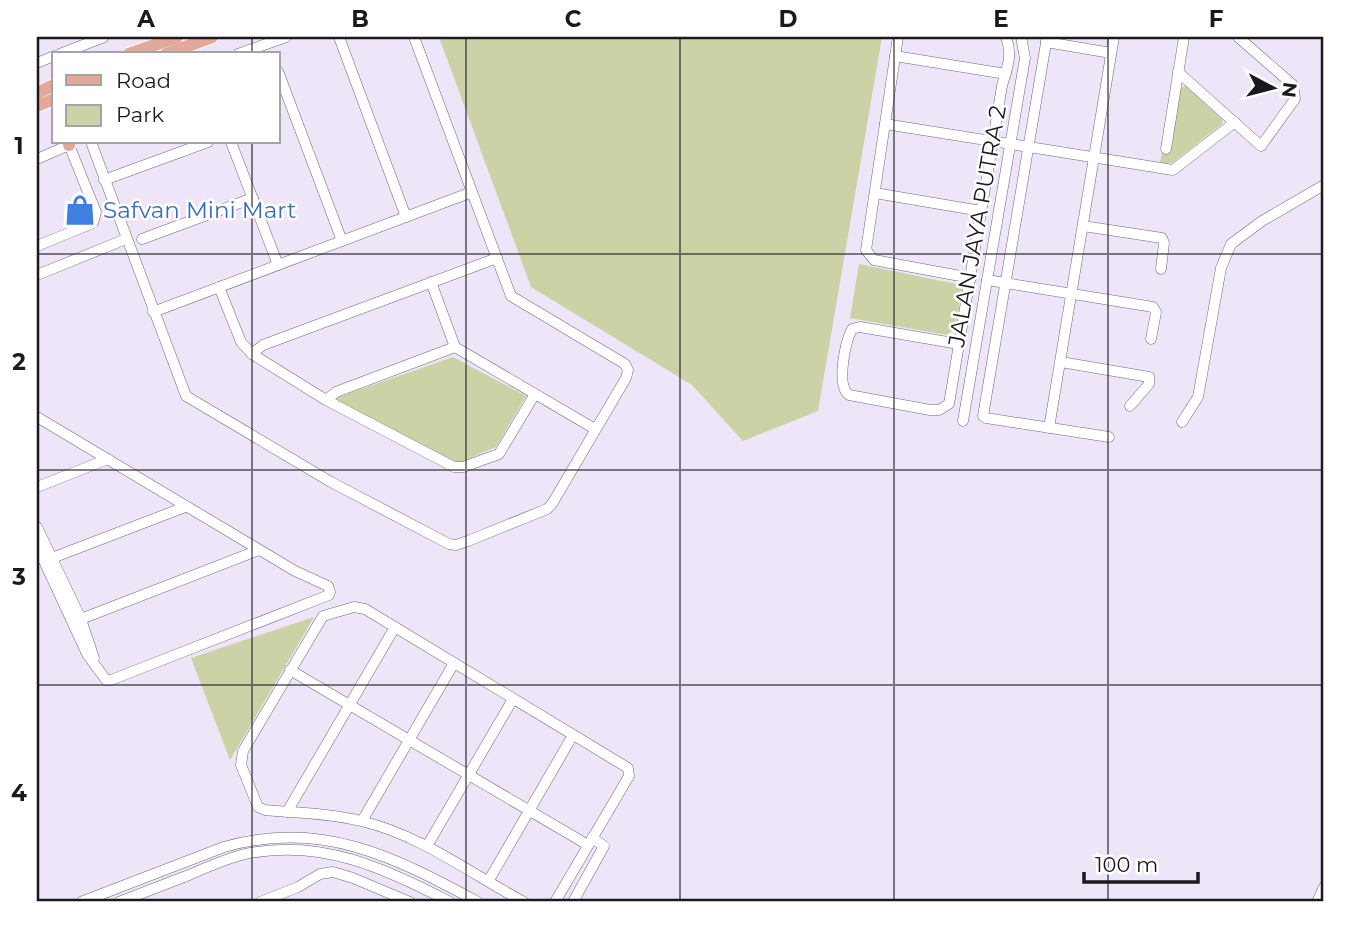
<svg xmlns="http://www.w3.org/2000/svg" width="1361" height="939" viewBox="0 0 1361 939" font-family="Montserrat,sans-serif">
  <rect width="100%" height="100%" fill="#eee5f8"/>
  <g fill="#cbd3a6">
    <path d="M439 37H882L818 411 743 441 692 385 531 287Z"/>
    <path d="M1186 86 1223 120 1222 124 1172 163H1160L1162 152 1169 153 1180 88Z"/>
    <path d="M859 264 961 285 962 289 955 328 947 335 850 318Z"/>
    <path d="M453 357 526 396 496 447 456 464 333 399Z"/>
    <path d="M314 617 306 631 230 760 191 658Z"/>
  </g>
  <g fill="none" stroke-linecap="round" stroke-linejoin="round">
    <defs>
      <g id="minor">
        <path d="M339 37 406 217"/>
        <path d="M898 37 866 250 874 260 971 278"/>
        <path d="M1047 37 983 416 986 418 1109 437"/>
        <path d="M1046 42 1111 53"/>
        <path d="M60 54 104 37"/>
        <path d="M238 54 286 37"/>
        <path d="M895 56 1006 74"/>
        <path d="M37 63 54 56"/>
        <path d="M278 71 342 241"/>
        <path d="M1178 72 1261 146 1295 99 1293 85 1238 37"/>
        <path d="M885 124 1173 170 1235 122"/>
        <path d="M91 142 186 396 331 482 449 544 456 545 468 541 547 509 552 504 626 378 628 370 625 364 511 296 414 37"/>
        <path d="M231 142 278 265"/>
        <path d="M1166 149 1184 37"/>
        <path d="M37 159 69 145 96 212 93 223 37 246"/>
        <path d="M104 180 208 142"/>
        <path d="M875 193 981 211"/>
        <path d="M1083 226 1162 238 1164 243 1161 269"/>
        <path d="M142 239 253 198"/>
        <path d="M37 275 126 239"/>
        <path d="M987 280 1153 307 1156 312 1151 339"/>
        <path d="M431 282 455 347 595 429"/>
        <path d="M219 287 241 342 252 354 326 400 454 467H463L499 454 535 394"/>
        <path d="M153 312 472 192"/>
        <path d="M959 344 860 327 852 329C845 342 836 386 849 395L930 410H939L949 404 1002 86C1007 67 1013 56 1006 37"/>
        <path d="M252 354 263 345 497 258"/>
        <path d="M1061 362 1149 377V384L1130 406"/>
        <path d="M326 400 336 392 455 347"/>
        <path d="M37 417 295 571 328 586 330 592 329 595 111 680H106L87 654 37 546"/>
        <path d="M963 421 1025 58 1021 37"/>
        <path d="M1182 422 1198 397 1221 268 1231 244 1262 221 1324 185"/>
        <path d="M1049 428 1114 37"/>
        <path d="M37 487 108 459"/>
        <path d="M37 527 81 619 94 658"/>
        <path d="M52 558 185 507"/>
        <path d="M81 619 259 550"/>
        <path d="M290 670 588 845"/>
        <path d="M287 812 395 627"/>
        <path d="M362 821 454 663"/>
        <path d="M427 846 513 699"/>
        <path d="M489 880 573 735"/>
        <path d="M81 902 224 847C321 819 395 857 478 902"/>
        <path d="M119 902C142 893 166 884 189 875 207 867 225 859 245 854 320 838 385 868 450 902"/>
        <path d="M260 902 298 887 320 874 333 872 353 878 410 902"/>
        <path d="M524 902C471 874 421 835 361 821 329 813 297 813 265 810L258 807 241 765 243 751 323 616 354 607 365 609 628 768 629 776 555 902"/>
        <path d="M573 902 604 846 592 838"/>
        <path d="M1317 902 1324 887"/>
      </g>
      <g id="major">
        <path d="M129 54 177 37"/>
        <path d="M166 54 212 37"/>
        <path d="M37 93 54 85"/>
        <path d="M37 106 54 99"/>
        <path d="M69 145V142"/>
      </g>
    </defs>
    <use href="#minor" stroke="#6f6777" stroke-width="11"/>
    <use href="#major" stroke="#fff" stroke-width="14"/>
    <use href="#minor" stroke="#fff" stroke-width="10"/>
    <use href="#major" stroke="#e2a99a" stroke-width="12"/>
  </g>
  <path fill="none" stroke="#1b181e" stroke-width="2" stroke-opacity="0.55" d="M252 37V54M466 37V902M680 37V902M894 37V902M1108 37V902M252 142V902M37 254H1324M37 470H1324M37 685H1324"/>
  <defs>
    <symbol id="shop-bare" viewBox="-9 -9 18 18"><path d="M-5-2.5h2.3a2.7 3.5 0 0 1 5.4 0H5L5.5 6h-11ZM-1.5-2.5h3a1.5 2.3 0 0 0-3 0Z" fill="#3f7fe0" stroke="#fff" stroke-width="2.5" paint-order="stroke"/></symbol>
  </defs>
  <g fill-rule="evenodd">
    <use href="#shop-bare" x="58" y="188" width="44" height="44"/>
  </g>
  <g text-anchor="middle" dominant-baseline="central" stroke-width="5" stroke-linejoin="round" paint-order="stroke">
    <g font-size="23" fill="#366cbe" stroke="#fff" text-anchor="start">
      <text x="103" y="210">Safvan Mini Mart</text>
    </g>
    <g font-size="23" fill="#1b181e" stroke="#fff">
      <text transform="translate(977 226) rotate(-80)">JALAN JAYA PUTRA 2</text>
    </g>
  </g>
  <rect width="1361" height="939" fill="none" stroke="#ffffff" stroke-width="77"/>
  <rect x="52" y="52" width="228" height="91" fill="#ffffff" stroke="#a4a3a5" stroke-width="2"/>
  <rect x="66" y="75" width="35" height="10" fill="#e2a99a" stroke="#a4a3a5" stroke-width="2"/>
  <text x="116" y="88" font-size="21" fill="#1b181e">Road</text>
  <rect x="66" y="105" width="35" height="21" fill="#cbd3a6" stroke="#a4a3a5" stroke-width="2"/>
  <text x="116" y="122" font-size="21" fill="#1b181e">Park</text>
  <g transform="translate(1273 88) rotate(97)" stroke="#ffffff" stroke-width="5" paint-order="stroke">
  <path d="M0-5L12 26L0 18L-12 26Z" fill="#1b181e"/>
  <text y="-10" font-size="19" font-weight="bold" text-anchor="middle" fill="#1b181e">N</text>
  </g>
  <path d="M1084 872v10h114v-10" fill="none" stroke="#1b181e" stroke-width="3.5"/>
  <text x="1095" y="872" font-size="21" fill="#1b181e" stroke="#ffffff" stroke-width="5" paint-order="stroke">100 m</text>
  <rect x="38" y="38" width="1284" height="862" fill="none" stroke="#1b181e" stroke-width="2.5"/>
  <g font-size="23" text-anchor="middle" font-weight="bold" fill="#1b181e">
    <text x="146" y="27">A</text>
    <text x="360" y="27">B</text>
    <text x="573" y="27">C</text>
    <text x="788" y="27">D</text>
    <text x="1001" y="27">E</text>
    <text x="1216" y="27">F</text>
    <text x="19" y="154">1</text>
    <text x="19" y="370">2</text>
    <text x="19" y="585">3</text>
    <text x="19" y="801">4</text>
  </g>
</svg>
